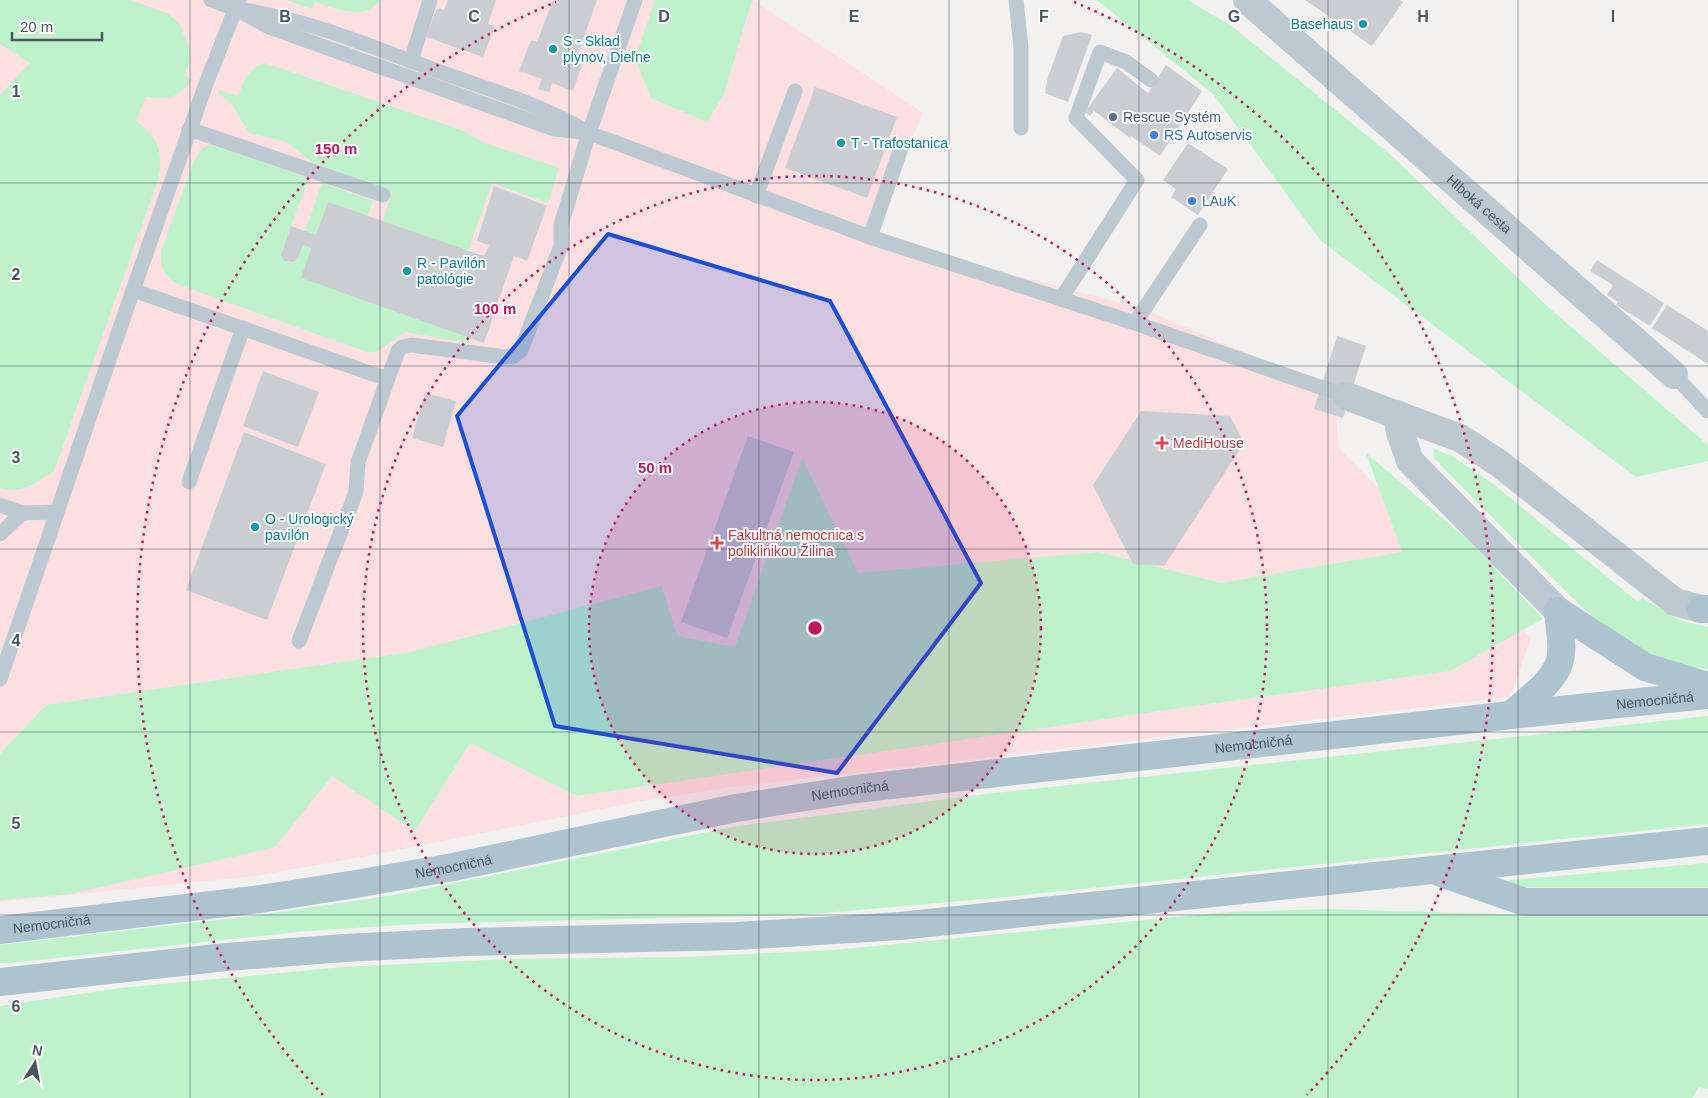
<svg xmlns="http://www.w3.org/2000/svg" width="1708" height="1098" viewBox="0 0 1708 1098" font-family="Arial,sans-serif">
  <rect width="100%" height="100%" fill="#f3f0f0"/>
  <path fill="#fce0e1" d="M0 0H753L923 113 871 237 1144 309 1334 391 1339 449 1531 638 1510 697 731 787 637 802 368 856 255 876 0 902Z"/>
  <g fill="#bdf2cb">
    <path d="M0 0H130L167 13 178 22 190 49 189 62 184 76 192 79C181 98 166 100 146 97L136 121C159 137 164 154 158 180L54 471C37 482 21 495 0 488V95L30 63 0 44Z"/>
    <path d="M286 0H380C366 22 334 8 315 2L312 9Z"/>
    <path d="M655 0H752L724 94 707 122 651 98 635 59Z"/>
    <path d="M1097 0H1188L1234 28 1391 155 1548 307 1708 445V461L1636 477 1321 241 1213 94Z"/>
    <path d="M265 63 461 130 485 143 559 168 548 203 492 183 468 251 383 221 392 192 316 165 286 142 249 133 231 103 218 93 220 90 238 96C244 82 248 67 265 63Z"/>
    <path d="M207 146H215L309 178 281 253 284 261 294 262 298 258 303 245 311 248 302 278 471 338 469 343 406 332C393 337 382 355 367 352L182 286C166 278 160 270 161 252L194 160 202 148Z"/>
    <path d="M322 183 373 201 368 216 316 235 305 231Z"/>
    <path d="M1433 448 1452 456 1493 484 1638 602 1642 598 1681 621 1708 627V669C1630 664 1576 602 1525 550 1494 519 1464 489 1434 458Z"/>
    <path d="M1366 453 1468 540 1543 619 1450 671 1187 707 577 796 470 743 415 831 332 776 275 847 71 894 0 900V754L46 705 411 652 662 586 677 636 735 647 802 458 858 573 1099 552 1221 583 1402 552Z"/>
    <path d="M1708 716V824L995 898 801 915 417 924 307 931 0 964V945L260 915 394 895 738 826 986 794Z"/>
    <path d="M1708 863V887H1478L1479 883Z"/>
    <path d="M1327 909 1565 916 1708 915V1089L1699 1087 1692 1098H0V1006L120 988 343 967 508 959 684 957 834 950 1229 912Z"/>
  </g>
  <g fill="#caced3">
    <path d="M448 0H496L488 24 495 26 483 57 426 37 437 8 444 10Z"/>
    <path d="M553 0H597L577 57 584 59 573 91 552 83 549 92 538 89 542 79 519 71 531 40 537 42Z"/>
    <path d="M1305 0H1400L1403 2 1372 46Z"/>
    <path d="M1081 32 1092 35 1068 102 1045 93 1048 77 1063 36Z"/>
    <path d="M1166 65 1202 91 1160 156 1131 136 1130 138 1094 111 1090 116 1085 112 1117 68 1148 93Z"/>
    <path d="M815 87 897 117 867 198 785 168Z"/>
    <path d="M1188 143 1228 169 1198 215 1171 197 1176 189 1163 180Z"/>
    <path d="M494 186 547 206 527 261 514 256 484 343 301 278 311 248 303 245 298 258 294 262 284 261 281 255 291 226 316 235 328 202 484 256 489 245 477 241Z"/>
    <path d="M1597 260 1664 303 1650 326 1616 305 1618 302 1607 295 1613 285 1590 271Z"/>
    <path d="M1667 305 1708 331V364L1652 328Z"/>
    <path d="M1337 336 1366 346 1343 418 1314 409Z"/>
    <path d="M263 371 319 392 298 447 243 426Z"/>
    <path d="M425 393 456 401 443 447 412 438Z"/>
    <path d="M1141 411 1230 416 1244 443 1164 566 1133 564 1093 485Z"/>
    <path d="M244 432 326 464 267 620 186 590Z"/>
    <path d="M748 436 794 452 727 638 681 622Z"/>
  </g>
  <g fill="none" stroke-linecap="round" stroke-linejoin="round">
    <g stroke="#bdc9d0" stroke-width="15">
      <path d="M211 0 236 9 269 27 554 129 582 132"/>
      <path d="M1016 0 1021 47V128"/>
      <path d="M236 9C304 18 370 46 435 70 487 89 541 104 589 133L870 237 1135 323 1346 396"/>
      <path d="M411 61 430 0"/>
      <path d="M189 129 383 195"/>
      <path d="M756 196 795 91"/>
      <path d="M870 237 900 151"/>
      <path d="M133 290 387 379"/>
      <path d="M1061 299 1137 180 1076 118 1100 52 1126 62 1151 80"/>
      <path d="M1135 323 1200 225"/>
      <path d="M1674 375 1708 411"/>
      <path d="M189 482 243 328"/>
      <path d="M0 505 22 513 55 512"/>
      <path d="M0 534 22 513"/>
      <path d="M299 641 356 492 358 462 398 351 402 347 411 345 505 357 514 356 521 350 561 246V225L589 133 635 0"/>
      <path d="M0 679 133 290 207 81 239 0"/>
    </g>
    <g stroke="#bdc9d0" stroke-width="28">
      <path id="s1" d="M1247 0 1674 375"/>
      <path d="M1346 396 1460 438 1500 464 1675 602 1701 609"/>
      <path d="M1397 414 1400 432 1410 461 1558 611"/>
    </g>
    <g stroke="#aec3d0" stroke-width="28">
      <path d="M1701 609H1708"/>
      <path d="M1558 611 1645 667 1708 686"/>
      <path d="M1511 715C1526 701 1549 686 1558 666 1565 650 1559 627 1558 611"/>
      <path d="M1441 873 1525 902H1708"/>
      <path id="s2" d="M0 930 260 899 356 884 453 867 736 808 856 789 1511 715 1708 695"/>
      <path d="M0 982 226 957 344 948 466 942 737 936 900 926 1708 841"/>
    </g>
  </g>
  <path fill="#1d4ed8" fill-opacity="0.2" stroke="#1d4ed8" stroke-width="4" stroke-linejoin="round" d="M608 234 830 301 981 583 837 773 555 726 457 416Z"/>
  <path fill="none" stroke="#47565f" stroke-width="1" stroke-opacity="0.55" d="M190 0V1098M380 0V1098M569 0V1098M759 0V1098M949 0V1098M1139 0V1098M1328 0V1098M1518 0V1098M0 183H1708M0 366H1708M0 549H1708M0 732H1708M0 915H1708"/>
  <circle cx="815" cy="628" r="226" fill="#c2185b" fill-opacity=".12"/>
  <g fill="none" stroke="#c2185b" stroke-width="2.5" stroke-dasharray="2.5 5">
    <circle cx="815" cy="628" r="226"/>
    <circle cx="815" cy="628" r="452"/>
    <path d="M323 1095A678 678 0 0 1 556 2M1074 2A678 678 0 0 1 1307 1095"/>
  </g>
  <g fill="#0f9aa8" stroke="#fff" stroke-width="2">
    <circle cx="1363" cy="24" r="5"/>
    <circle cx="553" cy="49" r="5"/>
    <circle cx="841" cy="143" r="5"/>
    <circle cx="407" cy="271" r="5"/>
    <circle cx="255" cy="527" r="5"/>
  </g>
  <circle fill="#5c6f8a" stroke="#fff" stroke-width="2" cx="1113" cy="117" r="5"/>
  <g fill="#3f7fe0" stroke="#fff" stroke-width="2">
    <circle cx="1154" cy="135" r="5"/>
    <circle cx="1192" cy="201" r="5"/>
  </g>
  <g fill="#e0444e" stroke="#fff" stroke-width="2">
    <path d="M1159.5 435.5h5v5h5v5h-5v5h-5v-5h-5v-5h5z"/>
    <path d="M714.5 535.5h5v5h5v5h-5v5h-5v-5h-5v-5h5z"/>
  </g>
  <g text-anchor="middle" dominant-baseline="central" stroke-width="4" stroke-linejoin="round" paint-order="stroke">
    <g font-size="14" fill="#0d838f" stroke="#fff" text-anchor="start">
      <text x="1353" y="24" text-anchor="end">Basehaus</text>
      <text x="563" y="41">S - Sklad<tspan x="563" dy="16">plynov, Dieľne</tspan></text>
      <text x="851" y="143">T - Trafostanica</text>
      <text x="417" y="263">R - Pavilón<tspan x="417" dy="16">patológie</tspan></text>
      <text x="265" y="519">O - Urologický<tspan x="265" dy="16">pavilón</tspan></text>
    </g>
    <g font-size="14" fill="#4e5e75" stroke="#fff" text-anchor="start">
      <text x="1123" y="117">Rescue Systém</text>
    </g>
    <g font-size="14" fill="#366cbe" stroke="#fff" text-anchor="start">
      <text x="1164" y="135">RS Autoservis</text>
      <text x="1202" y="201">LAuK</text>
    </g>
    <g font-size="14" fill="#47565f" stroke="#fff">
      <text stroke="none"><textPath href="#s1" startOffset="309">Hlboká cesta</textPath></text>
      <text stroke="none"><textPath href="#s2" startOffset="1672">Nemocničná</textPath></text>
      <text stroke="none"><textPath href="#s2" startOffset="1268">Nemocničná</textPath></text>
      <text stroke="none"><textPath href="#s2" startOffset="862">Nemocničná</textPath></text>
      <text stroke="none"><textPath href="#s2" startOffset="458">Nemocničná</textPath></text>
      <text stroke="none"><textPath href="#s2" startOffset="52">Nemocničná</textPath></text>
    </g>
    <g font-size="14" fill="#be3a42" stroke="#fff" text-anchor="start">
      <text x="1173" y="443">MediHouse</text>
      <text x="728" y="535">Fakultná nemocnica s<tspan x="728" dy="16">poliklinikou Žilina</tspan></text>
    </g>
  </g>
  <g font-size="16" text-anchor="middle" font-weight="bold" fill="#47565f" stroke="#fff" stroke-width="4" stroke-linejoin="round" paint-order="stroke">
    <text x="285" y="22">B</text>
    <text x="474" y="22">C</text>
    <text x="664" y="22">D</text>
    <text x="854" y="22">E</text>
    <text x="1044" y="22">F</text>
    <text x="1234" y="22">G</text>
    <text x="1423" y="22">H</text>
    <text x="1613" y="22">I</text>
    <text x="16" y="97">1</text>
    <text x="16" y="280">2</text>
    <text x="16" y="463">3</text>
    <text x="16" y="646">4</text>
    <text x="16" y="829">5</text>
    <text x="16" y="1012">6</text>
  </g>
  <circle cx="815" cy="628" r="8" fill="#c2185b" stroke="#fff" stroke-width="2.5"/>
  <g font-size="15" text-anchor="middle" font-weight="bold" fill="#c2185b" stroke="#fff" stroke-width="4" stroke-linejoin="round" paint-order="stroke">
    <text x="336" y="154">150 m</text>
    <text x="495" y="314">100 m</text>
    <text x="655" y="473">50 m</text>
  </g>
  <g transform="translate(35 1063) rotate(11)" stroke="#ffffff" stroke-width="4" paint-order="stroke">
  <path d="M0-4L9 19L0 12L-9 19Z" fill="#47565f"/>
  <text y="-8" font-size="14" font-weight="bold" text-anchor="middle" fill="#47565f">N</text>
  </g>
  <path d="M12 32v8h90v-8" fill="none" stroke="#47565f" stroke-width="2.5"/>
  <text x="20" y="32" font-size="15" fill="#47565f" stroke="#ffffff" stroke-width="4" paint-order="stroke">20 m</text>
</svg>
